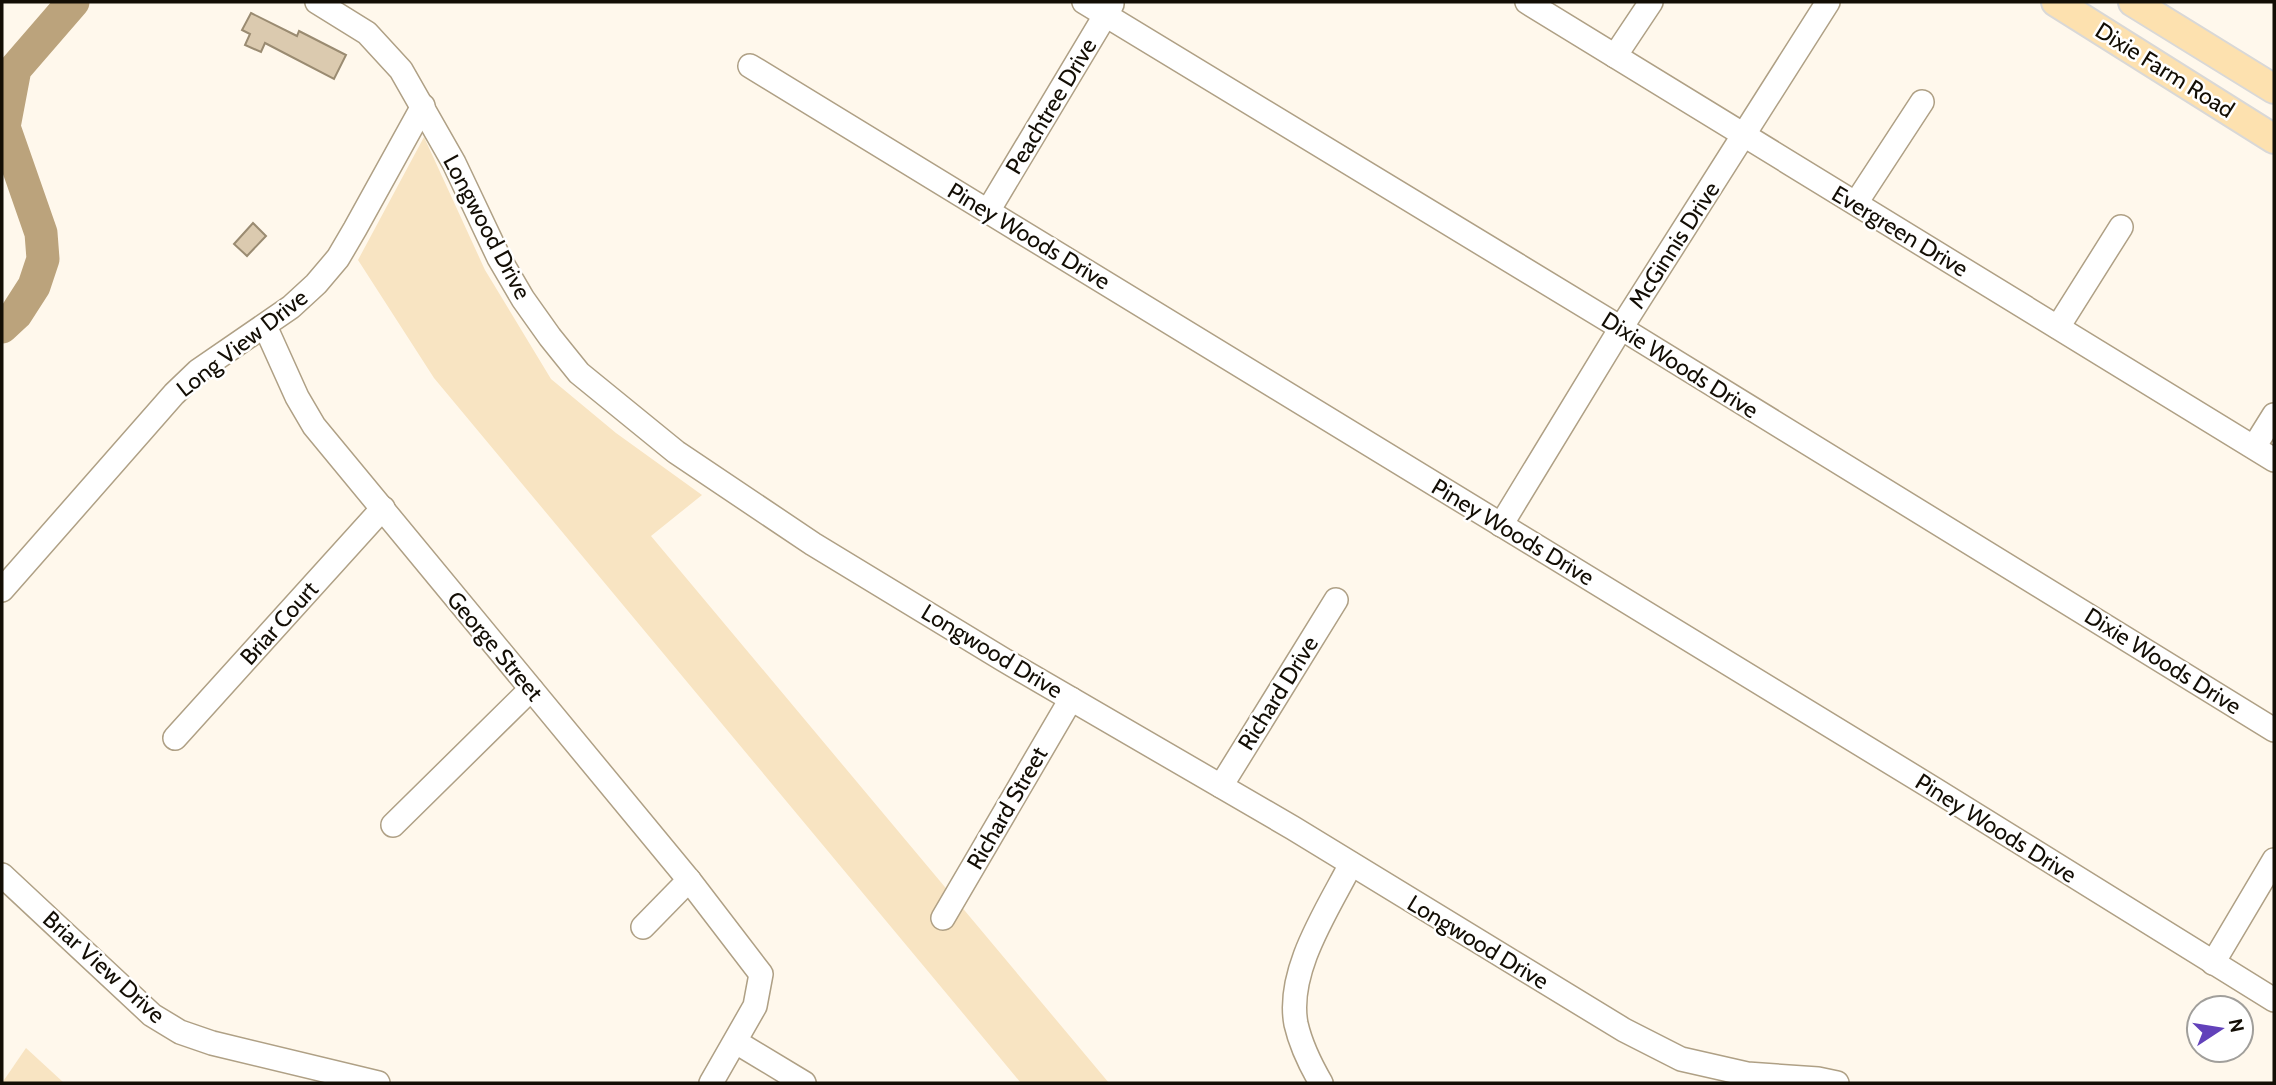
<svg xmlns="http://www.w3.org/2000/svg" width="2276" height="1085" viewBox="0 0 2276 1085" font-family="Cabin,sans-serif">
  <rect width="100%" height="100%" fill="#fff8ec"/>
  <g fill="#f8e4c2">
    <path d="M424 137 485 270 551 379 616 433 702 495 651 536 1109 1083H1021L434 378 358 260Z"/>
    <path d="M26 1048 64 1083H2Z"/>
  </g>
  <g fill="none" stroke-linecap="round" stroke-linejoin="round">
    <path stroke="#bba37c" stroke-width="33" d="M2 327 16 314 34 286 43 259 41 233 4 127 15 69 73 2"/>
  </g>
  <g fill="#dbcaaf" stroke="#9a8b71" stroke-width="2">
    <path d="M251 13 297 36 299 31 346 55 334 79 265 43 261 52 245 45 250 34 242 30Z"/>
    <path d="M253 223 266 236 247 256 234 244Z"/>
  </g>
  <g fill="none" stroke-linecap="round" stroke-linejoin="round">
    <defs>
      <g id="minor">
        <path d="M317 2 367 33 401 70 454 163 499 258 523 299 550 337 579 373 676 452 813 544 1004 660 1293 828 1624 1030 1681 1059 1747 1074 1818 1079 1837 1083"/>
        <path d="M1084 2 1621 328 2274 730"/>
        <path d="M1527 2 2274 460"/>
        <path d="M1615 56 1651 2"/>
        <path d="M750 66 1934 789 2274 1000"/>
        <path d="M1856 203 1922 102"/>
        <path d="M988 211 1112 4"/>
        <path d="M265 326 297 397 314 426 689 880 761 974 755 1006 711 1083"/>
        <path d="M2058 327 2121 227"/>
        <path d="M2254 447 2274 415"/>
        <path d="M1501 525 1621 328 1828 2"/>
        <path d="M2 590 174 394 198 371 291 307 316 284 338 258 355 229 423 106"/>
        <path d="M175 738 383 508"/>
        <path d="M1221 786 1336 600"/>
        <path d="M393 825 531 689"/>
        <path d="M2 875 152 1015 180 1032 212 1043 378 1083"/>
        <path d="M943 918 1071 699"/>
        <path d="M643 927 689 880"/>
        <path d="M2213 963 2274 860"/>
        <path d="M736 1042 804 1083"/>
        <path d="M1321 1083C1310 1064 1301 1046 1296 1024 1286 971 1328 909 1351 864"/>
      </g>
      <g id="major">
        <path d="M2056 2 2274 139"/>
        <path d="M2133 2 2274 89"/>
      </g>
    </defs>
    <use href="#minor" stroke="#afa085" stroke-width="26"/>
    <use href="#major" stroke="#d9d8d7" stroke-width="32"/>
    <use href="#minor" stroke="#fff" stroke-width="23"/>
    <use href="#major" stroke="#fde1af" stroke-width="28"/>
  </g>
  <g text-anchor="middle" dominant-baseline="central" stroke-width="5" stroke-linejoin="round" paint-order="stroke">
    <g font-size="23" fill="#130e05" stroke="#fff">
      <text transform="translate(2165 70) rotate(32)">Dixie Farm Road</text>
      <text transform="translate(1051 106) rotate(-59)">Peachtree Drive</text>
      <text transform="translate(487 227) rotate(62)">Longwood Drive</text>
      <text transform="translate(1900 231) rotate(31)">Evergreen Drive</text>
      <text transform="translate(1029 236) rotate(31)">Piney Woods Drive</text>
      <text transform="translate(1674 245) rotate(-57)">McGinnis Drive</text>
      <text transform="translate(242 343) rotate(-38)">Long View Drive</text>
      <text transform="translate(1680 365) rotate(32)">Dixie Woods Drive</text>
      <text transform="translate(1513 532) rotate(31)">Piney Woods Drive</text>
      <text transform="translate(279 623) rotate(-48)">Briar Court</text>
      <text transform="translate(495 646) rotate(50)">George Street</text>
      <text transform="translate(992 651) rotate(31)">Longwood Drive</text>
      <text transform="translate(2163 661) rotate(32)">Dixie Woods Drive</text>
      <text transform="translate(1278 693) rotate(-58)">Richard Drive</text>
      <text transform="translate(1007 808) rotate(-60)">Richard Street</text>
      <text transform="translate(1996 828) rotate(32)">Piney Woods Drive</text>
      <text transform="translate(1478 942) rotate(31)">Longwood Drive</text>
      <text transform="translate(104 967) rotate(42)">Briar View Drive</text>
    </g>
  </g>
  <rect width="2276" height="1085" fill="none" stroke="#130e05" stroke-width="7"/>
  <g transform="translate(2220 1029) rotate(78)"><circle r="33" fill="#ffffff" stroke="#a19f9b" stroke-width="2"/>
  <path d="M0-5L12 26L0 18L-12 26Z" fill="#6241ba"/>
  <text y="-10" font-size="19" font-weight="bold" text-anchor="middle" fill="#130e05">N</text>
  </g>
</svg>
